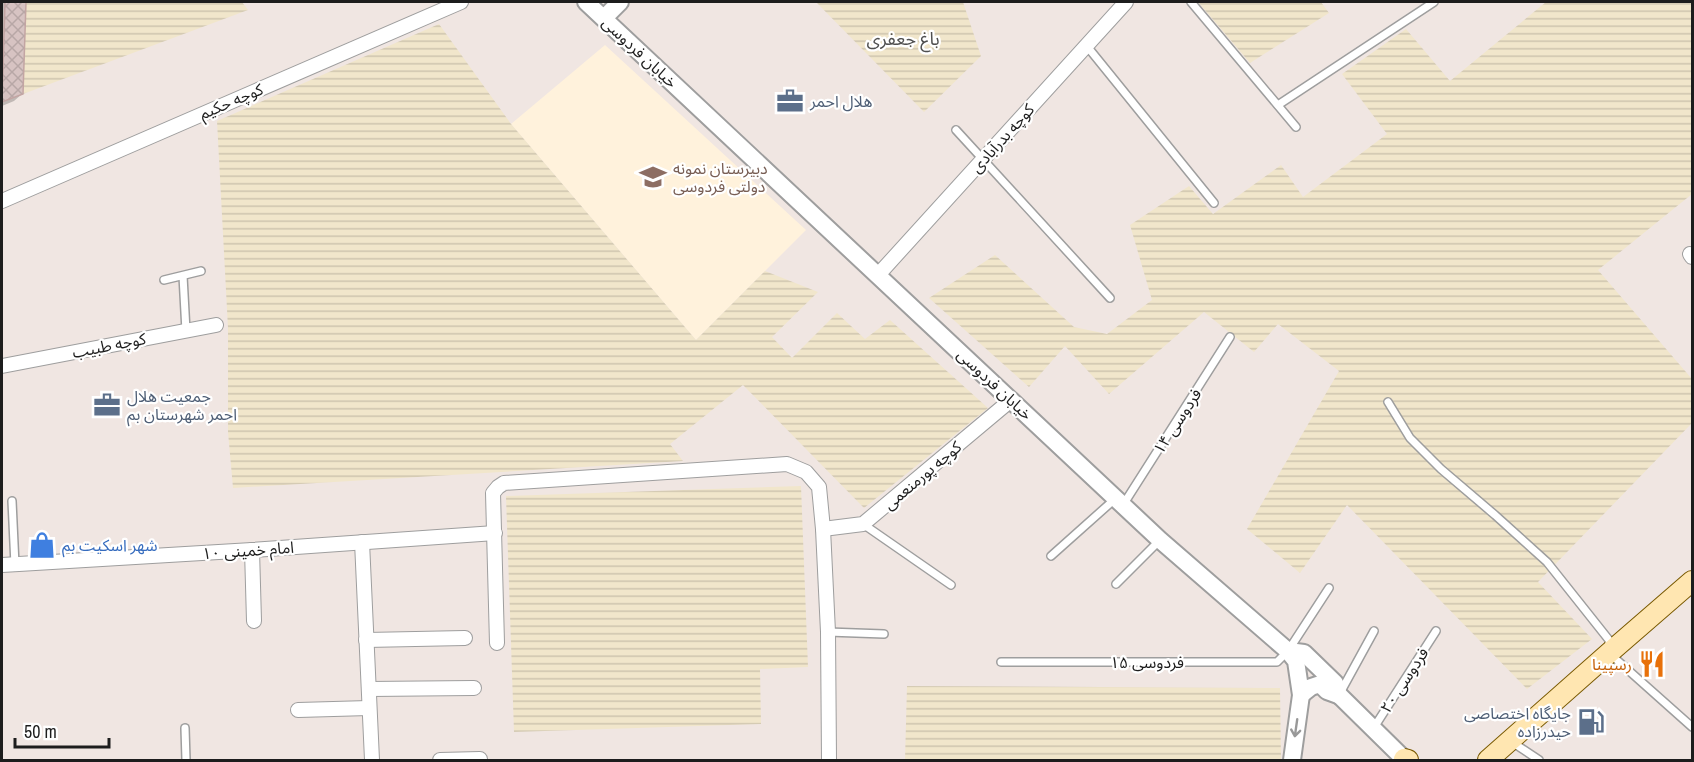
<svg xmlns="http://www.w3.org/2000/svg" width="1694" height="762" viewBox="0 0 1694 762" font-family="'Archivo Narrow','Noto Sans Arabic',sans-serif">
  <defs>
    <pattern id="farmland-rules" width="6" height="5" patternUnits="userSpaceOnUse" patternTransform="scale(1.5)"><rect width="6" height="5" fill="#f1e6cb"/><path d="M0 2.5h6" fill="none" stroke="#cec5ae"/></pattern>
    <pattern id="building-cross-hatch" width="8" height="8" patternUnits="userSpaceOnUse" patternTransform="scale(1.5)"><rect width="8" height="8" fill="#d7c3c2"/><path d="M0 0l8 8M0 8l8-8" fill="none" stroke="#b8a7a6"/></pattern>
  </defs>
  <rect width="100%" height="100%" fill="#f0e6e2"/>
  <path fill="#fff2dc" d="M605 45 806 230 696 340 511 124Z"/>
  <g fill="url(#farmland-rules)">
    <path d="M26 2H242L248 10 23 94Z"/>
    <path d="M816 2H963L981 56 924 112Z"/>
    <path d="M1198 2H1321L1329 13 1250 63Z"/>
    <path d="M1546 2H1692V194L1598 270 1692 379V423L1538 582 1592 639 1527 689 1347 505 1300 573 1247 529 1339 371 1278 324 1254 352 1204 312 1109 394 1065 346 1029 387 929 298 995 255 1074 327 1107 334 1152 300 1130 225 1189 186 1213 214 1281 165 1303 197 1387 134 1342 74 1406 29 1450 81Z"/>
    <path d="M439 24 511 124 696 340 765 271 818 292 772 337 792 358 837 313 865 339 890 320 988 408 864 508 743 385 670 444 683 461 233 488 228 432V328L217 121Z"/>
    <path d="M801 486 808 667 760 669 761 724 514 732 506 496Z"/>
    <path d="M907 686 1280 688 1281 760H905Z"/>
  </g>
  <path fill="#0003" d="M2 2H24L22 94 14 101 2 106Z"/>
  <path fill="url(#building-cross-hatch)" stroke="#c3a5a3" stroke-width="1.5" d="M5 2H26L23 94 2 102Z"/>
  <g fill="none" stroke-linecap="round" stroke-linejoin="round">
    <defs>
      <g id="service">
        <path d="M1191 2 1296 127"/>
        <path d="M1086 45 1214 203"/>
        <path d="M1278 105 1434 2"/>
        <path d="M956 130 1110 298"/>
        <path d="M183 276 186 331"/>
        <path d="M164 280 201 271"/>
        <path d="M1388 402 1410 438 1441 469 1495 515 1547 562 1609 640V653L1692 727"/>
        <path d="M12 501 15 565"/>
        <path d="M1123 505 1230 337"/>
        <path d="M863 524 951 585"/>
        <path d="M1051 556 1116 498"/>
        <path d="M1116 584 1160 540"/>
        <path d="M828 632 884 634"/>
        <path d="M1001 662H1277L1288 651 1329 588"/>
        <path d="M1340 693 1374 631"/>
        <path d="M185 728 186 760"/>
        <path d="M1373 729 1436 631"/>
        <path d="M1512 742 1539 760"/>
      </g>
      <g id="minor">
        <path d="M2 201 461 2"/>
        <path d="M1690 254 1692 257"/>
        <path d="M878 275 1126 2"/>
        <path d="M2 366 216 325"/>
        <path d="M823 529 863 524 1011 400"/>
        <path d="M362 542 372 760"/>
        <path d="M252 550 254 621"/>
        <path d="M2 565 252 550 495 533"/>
        <path d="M366 640 465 638"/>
        <path d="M497 643 493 493 498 487 504 483 787 464 806 472 819 487 823 529 828 632 829 760"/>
        <path d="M369 689 474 688"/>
        <path d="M298 710 369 708"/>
        <path d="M440 760 480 759"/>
      </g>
      <g id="tertiary">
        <path d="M586 2 1160 540 1288 651 1304 653 1335 683 1339 695 1404 759"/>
        <path d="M604 18 620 2"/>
        <path d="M1288 651 1296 661 1301 695 1292 760"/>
        <path d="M1301 695 1311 687 1320 684 1327 691 1338 695"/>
      </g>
      <g id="secondary">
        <path d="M1404 759 1408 760"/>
        <path d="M1488 760 1609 653 1692 581"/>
      </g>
    </defs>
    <use href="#service" stroke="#9e9e9e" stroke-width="10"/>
    <use href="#minor" stroke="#9e9e9e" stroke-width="16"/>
    <use href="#tertiary" stroke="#9e9e9e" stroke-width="20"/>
    <use href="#secondary" stroke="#795900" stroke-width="22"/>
    <use href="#service" stroke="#fff" stroke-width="7"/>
    <use href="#minor" stroke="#fff" stroke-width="14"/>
    <use href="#tertiary" stroke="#fff" stroke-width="16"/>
    <use href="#secondary" stroke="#ffe6b1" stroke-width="20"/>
  </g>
  <defs><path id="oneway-shaft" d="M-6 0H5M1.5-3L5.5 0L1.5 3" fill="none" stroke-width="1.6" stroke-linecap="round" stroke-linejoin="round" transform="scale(1.5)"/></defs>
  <use stroke="#999" href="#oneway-shaft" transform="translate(1296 728) rotate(98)"/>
  <defs>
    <symbol id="office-bare" viewBox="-9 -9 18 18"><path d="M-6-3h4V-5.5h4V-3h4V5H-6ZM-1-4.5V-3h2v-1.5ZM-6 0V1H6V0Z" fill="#5c6f8a" stroke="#fff" stroke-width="2.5" paint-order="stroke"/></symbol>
    <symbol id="school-bare" viewBox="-9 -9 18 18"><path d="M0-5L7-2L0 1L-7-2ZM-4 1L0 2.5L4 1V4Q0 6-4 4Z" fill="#8d6e63" stroke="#fff" stroke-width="2.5" paint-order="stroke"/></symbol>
    <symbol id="shop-bare" viewBox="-9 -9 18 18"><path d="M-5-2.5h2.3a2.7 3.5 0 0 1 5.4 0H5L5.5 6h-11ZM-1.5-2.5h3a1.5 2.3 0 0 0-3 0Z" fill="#3f7fe0" stroke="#fff" stroke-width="2.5" paint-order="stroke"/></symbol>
    <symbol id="restaurant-bare" viewBox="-9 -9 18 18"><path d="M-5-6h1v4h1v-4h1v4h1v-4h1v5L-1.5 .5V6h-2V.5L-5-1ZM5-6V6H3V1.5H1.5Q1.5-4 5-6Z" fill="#e8710a" stroke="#fff" stroke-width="2.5" paint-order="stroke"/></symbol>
    <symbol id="fuel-bare" viewBox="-9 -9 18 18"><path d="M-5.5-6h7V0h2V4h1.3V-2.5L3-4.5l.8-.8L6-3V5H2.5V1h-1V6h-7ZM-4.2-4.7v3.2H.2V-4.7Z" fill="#5c6f8a" stroke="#fff" stroke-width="2.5" paint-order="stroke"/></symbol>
  </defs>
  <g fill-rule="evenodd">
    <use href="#office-bare" x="771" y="82" width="38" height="38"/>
    <use href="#school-bare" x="634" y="158" width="38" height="38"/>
    <use href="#office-bare" x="88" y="386" width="38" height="38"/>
    <use href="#shop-bare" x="23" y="526" width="38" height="38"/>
    <use href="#restaurant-bare" x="1633" y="645" width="38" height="38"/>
    <use href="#fuel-bare" x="1572" y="703" width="38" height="38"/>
  </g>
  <g text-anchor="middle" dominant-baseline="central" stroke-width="4.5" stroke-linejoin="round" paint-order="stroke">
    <g font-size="16" fill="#1d1d1d" stroke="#fff">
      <text transform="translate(640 52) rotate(43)">خیابان فردوسی</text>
      <text transform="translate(231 101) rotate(-23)">کوچه حکیم</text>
      <text transform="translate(1002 138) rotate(-48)">کوچه بدرآبادی</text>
      <text transform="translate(109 345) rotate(-11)">کوچه طبیب</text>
      <text transform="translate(995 384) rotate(43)">خیابان فردوسی</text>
      <text transform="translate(1177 421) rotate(-57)">فردوسی ۱۴</text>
      <text transform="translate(922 475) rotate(-40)">کوچه پورمنعمی</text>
      <text transform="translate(248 550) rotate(-4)">امام خمینی ۱۰</text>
      <text x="1147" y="662">فردوسی ۱۵</text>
      <text transform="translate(1404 680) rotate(-57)">فردوسی ۲۰</text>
    </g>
    <g font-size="16" fill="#4e5e75" stroke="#fff" text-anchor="start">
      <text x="810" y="101">هلال احمر</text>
      <text x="127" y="396">جمعیت هلال<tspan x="127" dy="18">احمر شهرستان بم</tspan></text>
      <text x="1571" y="713" text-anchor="end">جایگاه اختصاصی<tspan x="1571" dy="18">حیدرزاده</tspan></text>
    </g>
    <g font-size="16" fill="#785e54" stroke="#fff" text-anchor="start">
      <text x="673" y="168">دبیرستان نمونه<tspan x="673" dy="18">دولتی فردوسی</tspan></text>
    </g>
    <g font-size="16" fill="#366cbe" stroke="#fff" text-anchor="start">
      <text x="62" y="545">شهر اسکیت بم</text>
    </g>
    <g font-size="16" fill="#c56008" stroke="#fff" text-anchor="end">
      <text x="1632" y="664">رسپینا</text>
    </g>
    <g font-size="18" fill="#505050" stroke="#fff">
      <text x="903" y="38">باغ جعفری</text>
    </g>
  </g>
  <rect width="1694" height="762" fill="none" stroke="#1d1d1d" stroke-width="6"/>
  <path d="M15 738v9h94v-9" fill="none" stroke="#1d1d1d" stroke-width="3"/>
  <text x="24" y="738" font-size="18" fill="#1d1d1d" stroke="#ffffff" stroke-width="4.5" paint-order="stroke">50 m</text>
</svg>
